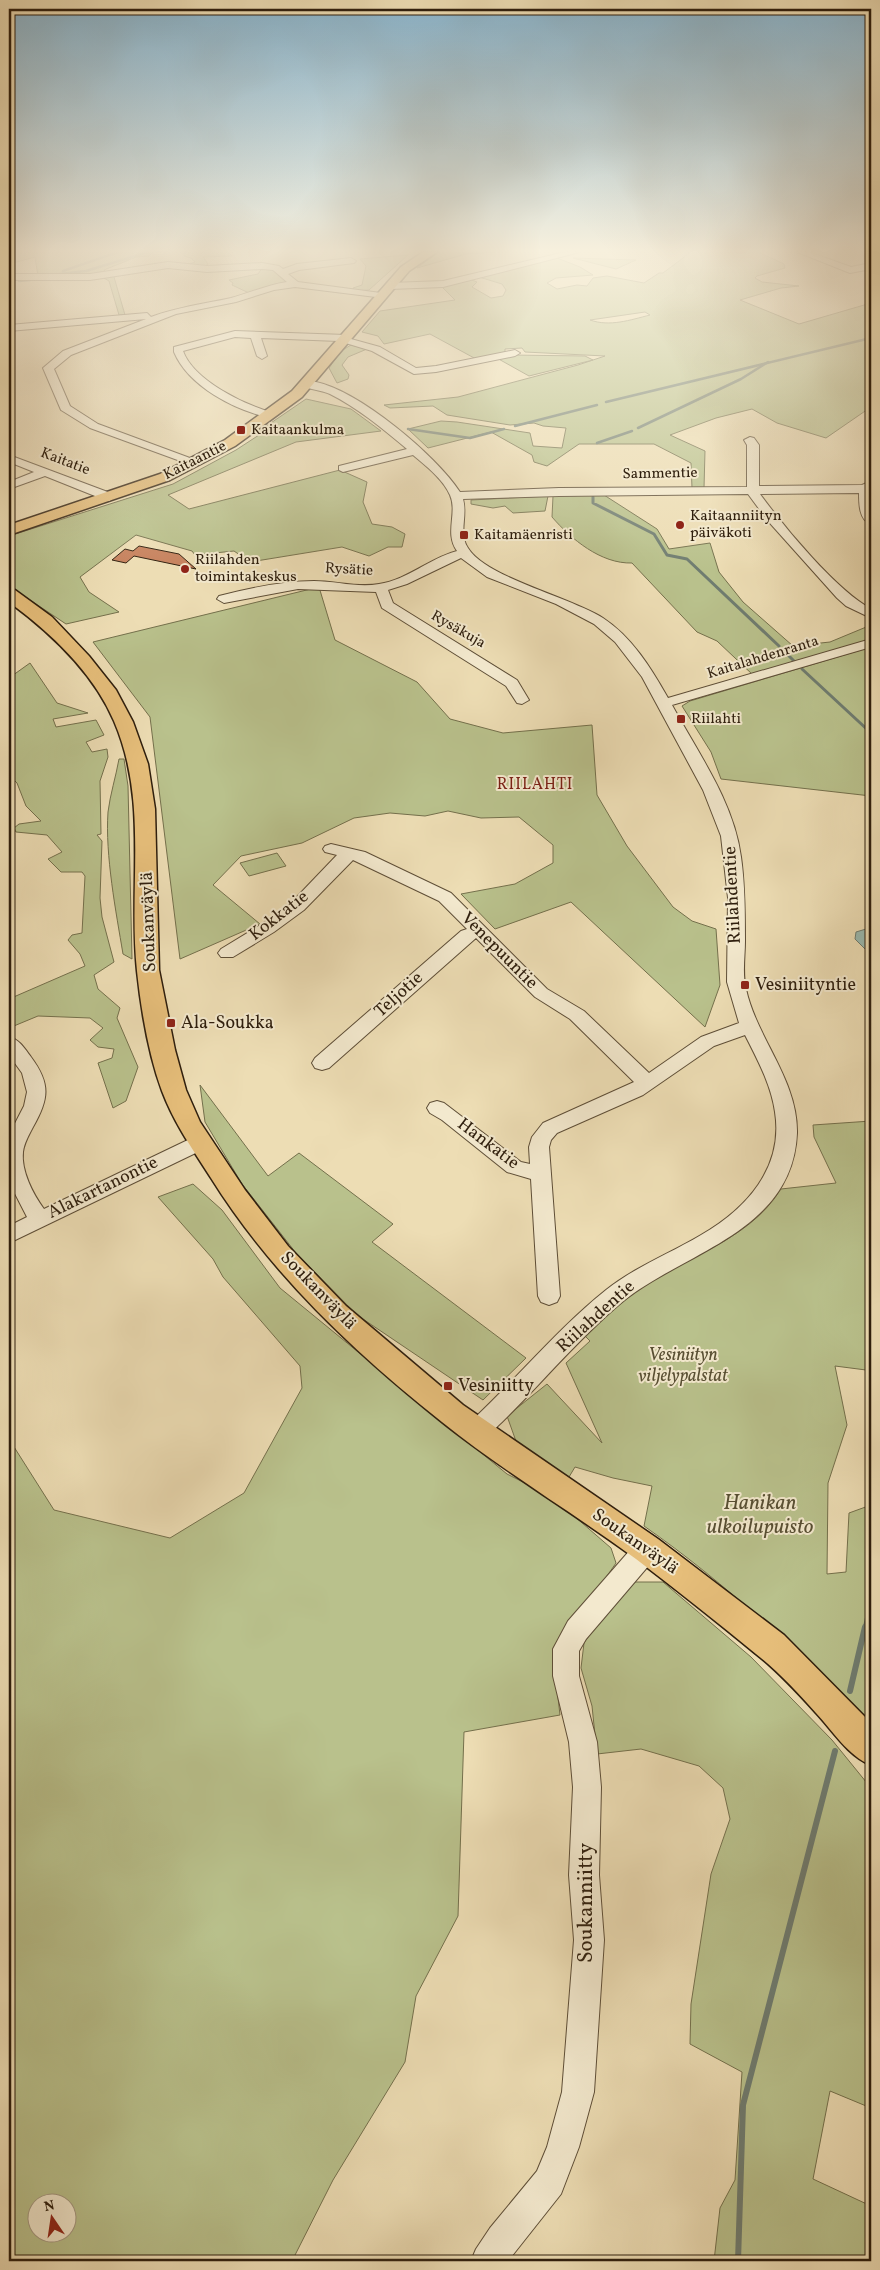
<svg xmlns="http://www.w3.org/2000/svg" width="880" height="2270" viewBox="0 0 880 2270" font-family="Vollkorn,serif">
  <rect width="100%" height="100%" fill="#edddb4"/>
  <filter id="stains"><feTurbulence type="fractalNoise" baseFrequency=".004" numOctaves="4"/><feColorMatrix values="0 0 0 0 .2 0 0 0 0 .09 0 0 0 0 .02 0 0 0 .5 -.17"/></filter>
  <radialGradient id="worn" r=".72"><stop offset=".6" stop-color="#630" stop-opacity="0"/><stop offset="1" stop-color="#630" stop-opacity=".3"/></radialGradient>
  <g fill="#b9c18c" stroke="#74704c" fill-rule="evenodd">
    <path d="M9 252H153L149 256 136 257 104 270 106 274 38 276 35 257 9 264Z"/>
    <path d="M184 252H228L232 256 203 257 208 264 204 267 187 265 195 262 191 258 184 256Z"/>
    <path d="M439 252H494L466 254 417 268Z"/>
    <path d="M691 252H758L784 264 785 268 757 276 755 278 762 282 799 286 781 288 740 300 799 324 871 303V407L826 438 777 423 752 409 716 418 670 435 705 451 704 488H692L691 463 654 444H579L547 466 534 462 532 455 491 432 428 448 408 429 441 421 457 422 530 433 533 446 562 448 566 428 543 426 534 423 510 425 447 415 433 406 390 408 384 405 458 397 578 365 605 356 525 352 522 348 505 349V353L476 359 430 334 384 344 378 336 362 332 380 311 455 300 441 286 469 279 477 282 472 287 491 298 503 296 506 290 502 284 479 277 557 258 580 267 593 275 556 278 547 283 557 289 577 285 587 286 593 278 607 276 644 283 659 273H663ZM645 312 650 315C630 320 610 327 590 320Z"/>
    <path d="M408 255 369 290 354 291 353 288 362 285 366 266 360 259Z"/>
    <path d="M573 258 636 260 616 269Z"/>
    <path d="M263 267 273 269 287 283 271 286 249 293 232 285 233 283 229 280 258 274Z"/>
    <path d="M115 276 114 277 125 315H119L109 281 104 278Z"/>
    <path d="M351 345 367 349 348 357 342 365 349 375 348 379 337 383 329 368 341 351Z"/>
    <path d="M511 355 585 356 593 360 529 376 495 357Z"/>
    <path d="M306 399 351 409 381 431 296 442 168 495 189 509 340 470 367 482 363 502 372 524 392 527 405 534 402 547H388L369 556 342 547 250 562 234 551 195 555 192 551 136 535 80 577 89 592 119 612 66 624 9 586V536L173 484 236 450 259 435 262 429Z"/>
    <path d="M604 495 657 529 669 549 710 543 719 572 743 602 793 646 830 642 871 625V640L753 675 717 641 697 632 632 563C601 564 571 539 552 517L553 496Z"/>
    <path d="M548 496 545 511 513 513 505 506 493 508 471 504V500Z"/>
    <path d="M319 587 335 640 417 682 450 719 503 733 592 725 597 795 627 846 673 907 692 921 716 929 720 985 705 1027 571 902 495 929 461 894 515 884 553 863V845L519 817 481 818 448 811 425 816 390 813 354 818 302 843 241 856 213 885 260 924 180 959 150 717 93 642Z"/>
    <path d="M871 647V796L721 779 711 752 682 706 690 701Z"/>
    <path d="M30 663 57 703 88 713 53 719 56 727 96 720 104 735 86 742 92 752 107 749 108 757 100 781 101 834 97 835 102 841 100 898 102 917 114 962 94 975 98 989 120 1008 117 1018 138 1067 126 1101 113 1108 98 1063 112 1058 114 1049 98 1047 90 1040 103 1028 90 1018 38 1016 9 1028V999L85 966 80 954 68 940 72 935 82 933 85 876 82 872H61L48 859 62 852 47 835 16 832 14 828 19 824 41 821 26 806 17 783 9 775V678Z"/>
    <path d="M119 759H124L128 786 132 959 123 954C116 912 105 855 108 812 110 795 116 776 119 759Z"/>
    <path d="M277 853 286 866 249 876 240 863Z"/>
    <path d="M200 1085 268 1176 299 1153 393 1224 372 1242 526 1358 483 1400 357 1315 296 1253 242 1184 205 1122Z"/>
    <path d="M871 1121V1384L866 1370 835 1366 847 1425 828 1483 827 1574 846 1572 849 1513 871 1505V1730C803 1655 727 1584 644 1526L652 1486 613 1478 575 1467 569 1477 517 1444 507 1416 547 1384 602 1443 566 1363 590 1341 584 1335C599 1322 612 1307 627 1296 677 1258 746 1245 781 1189L836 1183 814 1137 813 1125Z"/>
    <path d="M193 1184 222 1210 280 1288 507 1474 551 1496 611 1548 616 1563 553 1654 560 1715 464 1732 458 1916 416 1996 405 2062 333 2180 292 2261H9V1439L54 1510 170 1538 244 1493 302 1388 300 1366 223 1277 213 1259 158 1197ZM38 2202H68V2232H38Z"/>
    <path d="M633 1582H663L751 1657 832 1740 871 1788V2108L830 2091 813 2179 871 2206V2261H714L720 2208 735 2180 742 2072 690 2044 691 2004 711 1874 730 1819 723 1788 699 1766 641 1749 597 1754 592 1706 581 1668 584 1643 597 1623Z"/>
  </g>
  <path fill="#9abbb2" stroke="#6f7c70" d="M866 929 871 930V951L866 950 855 939 856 932Z"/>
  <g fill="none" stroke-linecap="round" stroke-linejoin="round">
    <g stroke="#6f7c70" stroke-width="2.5">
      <path d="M63 271 118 252"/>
      <path d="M51 275 86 271 148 252"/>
      <path d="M9 280 13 281"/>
      <path d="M19 281 30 280"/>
      <path d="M606 402 871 338"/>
      <path d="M515 426 597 405"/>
      <path d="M638 428 741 379 768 362"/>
      <path d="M408 429 470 438 504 429"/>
      <path d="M597 443 632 431"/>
    </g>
    <g stroke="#6f7c70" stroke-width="3">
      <path d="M593 497V503L654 534 667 555 687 559 779 646"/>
      <path d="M786 653 795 662"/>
      <path d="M802 669 871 733"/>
    </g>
    <path stroke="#6f7c70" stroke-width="5" d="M865 1629 871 1602"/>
    <g stroke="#6f7c70" stroke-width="6">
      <path d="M850 1691 865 1627"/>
      <path d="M738 2261 743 2105 835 1751"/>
    </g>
  </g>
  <path fill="#c7825e" stroke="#2e1e0d" d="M139 546 179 554 196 569 134 556 126 563 112 560 125 549 133 551Z"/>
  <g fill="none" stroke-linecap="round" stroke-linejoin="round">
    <defs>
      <g id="minor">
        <path d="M565 252H580L443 287 390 289 385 286 390 283 443 281Z"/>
        <path d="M797 252H809L851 267 871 263V269L850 273Z"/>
        <path d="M351 258 356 261 354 263 299 270 288 274 298 282 381 293 386 296 384 298 295 287 274 290 236 302 176 314 71 355 54 369 70 406 98 424 198 461 200 463 194 466 90 428 61 410 43 368 63 351 146 319 9 331V325L147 313 151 317C177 307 204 304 231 298 250 293 267 285 287 282L273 270 262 269 207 272 168 268 90 280H9V274H90L168 262 207 266 262 263 279 266 283 269 297 264Z"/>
        <path d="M235 331 346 335 351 339 380 347 416 368 436 366 515 350 520 353 515 356 436 372 414 374 372 351 339 341 261 338 267 356 262 359 257 356 251 338 235 337 183 351C194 381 245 405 274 413L276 415 270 418C235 410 189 387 174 352V347Z"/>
        <path d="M316 382C359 391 436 455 460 492L559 488 747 487V445L744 440 750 437 754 438 759 445V486L862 485 871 481V524C859 521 859 503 859 493L760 494C785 528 835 589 871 609V618L846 606 837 598 768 521 748 494 559 496 463 499C468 516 458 533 468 548 485 577 570 597 603 618 632 637 651 668 668 698L871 639V647L672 705C698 753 734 802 741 857 745 885 745 913 745 941 745 956 742 974 746 989 757 1039 798 1080 797 1133 793 1233 682 1252 621 1303 578 1339 542 1383 502 1422 491 1432 483 1444 468 1438L464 1431 468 1424C515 1381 556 1330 606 1290 635 1267 669 1254 701 1235 746 1209 784 1168 775 1112 771 1084 757 1059 745 1035L714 1046 643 1095 557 1133 551 1140 549 1147 560 1296 557 1302 549 1305 541 1302 538 1296 531 1179 507 1172 442 1120 430 1113 427 1108 430 1103 437 1101 444 1103 521 1162 530 1164 529 1147 532 1137 543 1123 634 1082 570 1019 535 997 476 938 329 1068 322 1070 315 1068 312 1063 315 1058 461 931 467 929 439 901 353 860 304 910 274 932 233 957H221L218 953 221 949 262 924 292 902 337 855 325 852 323 849 325 846 331 844 365 852 451 893 547 989 584 1011 649 1073 701 1037 739 1023 727 982 728 898 721 836 703 790 642 677 615 642 594 624 556 604 487 577 461 558 407 584 388 590 393 603 517 680 529 700 522 704 517 703 506 686 382 608 376 592 298 589 224 603 217 599 219 596C250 588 282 581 314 581 336 581 358 588 379 584 407 580 430 558 457 551 444 533 458 513 450 495 443 479 426 466 413 455L343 472 339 470V466L407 449C383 429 358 408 330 394 322 390 305 389 301 385L306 382Z"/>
        <path d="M9 455 113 494 115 497 109 501 105 500 45 476 9 489V482L34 472 9 462Z"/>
        <path d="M9 1037C19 1039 25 1049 31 1057 51 1084 49 1099 33 1127 29 1135 24 1143 23 1152 21 1171 33 1194 44 1209L192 1138 199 1136 206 1138 209 1143 206 1148 9 1243V1226L27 1217 9 1182V1135L24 1106 27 1092 22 1073 9 1055Z"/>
        <path d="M647 1538 656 1541 660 1549 656 1557 586 1639 579 1651V1676L597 1742 601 1787 599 1875 604 1940 594 2092 579 2147 561 2194 508 2261H471L476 2249 490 2228 537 2171 547 2147 562 2092 574 1940 569 1875 573 1787 569 1742 553 1676V1649L568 1621 638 1541Z"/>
      </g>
      <g id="major">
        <path d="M423 252H437L409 271 302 397 235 446 170 480 9 535V525L160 474 225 440 292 391 401 267Z"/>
        <path d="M9 589 15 590 52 617 89 656 116 690 133 722 148 764 155 809 159 970 175 1050 186 1090 200 1122 245 1190 288 1246 346 1306 463 1405 658 1539 784 1635 871 1723V1765C848 1756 833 1731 816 1713 798 1693 778 1671 756 1654 717 1622 677 1590 636 1559 572 1512 503 1471 442 1422 354 1352 271 1274 211 1178 193 1150 174 1123 162 1091 149 1056 141 1009 137 971 128 887 149 802 114 721 93 672 51 633 9 602Z"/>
      </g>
    </defs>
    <use href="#minor" stroke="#5e4e37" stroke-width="2"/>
    <use href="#major" stroke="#2e1e0d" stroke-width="3"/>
    <use href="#minor" fill="#f3e9ce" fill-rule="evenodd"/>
    <use href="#major" fill="#e6be7a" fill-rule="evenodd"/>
  </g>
  <linearGradient id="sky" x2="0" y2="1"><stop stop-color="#89b7d2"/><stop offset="0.44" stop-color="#f7f0dd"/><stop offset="1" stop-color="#f7f0dd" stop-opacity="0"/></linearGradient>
  <rect width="880" height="570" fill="url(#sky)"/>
  <g fill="#8f2418" stroke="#f3e9ce" stroke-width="2">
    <rect x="236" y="425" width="10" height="10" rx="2.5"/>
    <circle cx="680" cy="525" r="5"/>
    <rect x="459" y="530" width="10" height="10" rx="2.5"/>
    <circle cx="185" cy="569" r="5"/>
    <rect x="676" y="714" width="10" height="10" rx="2.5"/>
    <rect x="740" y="980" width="10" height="10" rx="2.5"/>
    <rect x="166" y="1018" width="10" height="10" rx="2.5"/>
    <rect x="443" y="1381" width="10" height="10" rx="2.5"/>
  </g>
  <g text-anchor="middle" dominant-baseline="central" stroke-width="4" stroke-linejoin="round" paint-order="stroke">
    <g font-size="15" fill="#2e1e0d" stroke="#f3e9ce" text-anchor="start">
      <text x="251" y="430">Kaitaankulma</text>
      <text x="690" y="516">Kaitaanniityn<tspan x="690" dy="17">päiväkoti</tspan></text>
      <text x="474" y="535">Kaitamäenristi</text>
      <text x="195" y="560">Riilahden<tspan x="195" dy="17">toimintakeskus</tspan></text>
      <text x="691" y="719">Riilahti</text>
    </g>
    <g font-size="15" fill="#2e1e0d" stroke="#f3e9ce">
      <text transform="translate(195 461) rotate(-27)">Kaitaantie</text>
      <text transform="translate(65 462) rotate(21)">Kaitatie</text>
      <text transform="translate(660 474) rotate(-1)">Sammentie</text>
      <text transform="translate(349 570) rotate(3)">Rysätie</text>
      <text transform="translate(458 630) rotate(30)">Rysäkuja</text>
      <text transform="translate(763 658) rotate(-17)">Kaitalahdenranta</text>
    </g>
    <g font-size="16" letter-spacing="1" fill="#7a1f14" stroke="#f3e9ce">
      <text x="535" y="785">RIILAHTI</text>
    </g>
    <g font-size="18" fill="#2e1e0d" stroke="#f3e9ce">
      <text transform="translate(733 895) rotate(-93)">Riilahdentie</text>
      <text transform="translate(279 916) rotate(-38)">Kokkatie</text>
      <text transform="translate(149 922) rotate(-92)">Soukanväylä</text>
      <text transform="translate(499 951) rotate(45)">Venepuuntie</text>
      <text transform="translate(399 995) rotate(-42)">Teljotie</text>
      <text transform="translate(488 1144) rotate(37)">Hankatie</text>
      <text transform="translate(103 1188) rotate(-26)">Alakartanontie</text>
      <text transform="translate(318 1291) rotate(46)">Soukanväylä</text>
      <text transform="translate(596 1317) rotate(-42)">Riilahdentie</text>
      <text transform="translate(635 1542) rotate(35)">Soukanväylä</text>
    </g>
    <g font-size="18" fill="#2e1e0d" stroke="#f3e9ce" text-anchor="start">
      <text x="755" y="985">Vesiniityntie</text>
      <text x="181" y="1023">Ala-Soukka</text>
      <text x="458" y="1386">Vesiniitty</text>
    </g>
    <g font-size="18" font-style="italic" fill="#584f33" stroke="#f3e9ce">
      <text x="683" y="1355">Vesiniityn<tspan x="683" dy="21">viljelypalstat</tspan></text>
    </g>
    <g font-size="21" font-style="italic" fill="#584f33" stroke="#f3e9ce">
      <text x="760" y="1503">Hanikan<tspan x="760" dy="24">ulkoilupuisto</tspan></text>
    </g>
    <g font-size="21" fill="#2e1e0d" stroke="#f3e9ce">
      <text transform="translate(586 1903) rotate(-90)">Soukanniitty</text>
    </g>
  </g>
  <rect width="880" height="2270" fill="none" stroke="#edddb4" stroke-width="30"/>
  <rect x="10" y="10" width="860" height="2250" fill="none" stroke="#2e1e0d" stroke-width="2.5"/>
  <rect x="15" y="15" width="850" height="2240" fill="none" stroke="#2e1e0d"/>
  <g transform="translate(52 2218) rotate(347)"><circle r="24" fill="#f3e9ce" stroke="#a49881"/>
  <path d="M0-4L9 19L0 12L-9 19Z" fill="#8f2418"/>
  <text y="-8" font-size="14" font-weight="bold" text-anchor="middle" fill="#2e1e0d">N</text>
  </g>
  <rect width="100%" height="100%" filter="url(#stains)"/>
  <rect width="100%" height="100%" fill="url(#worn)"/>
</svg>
